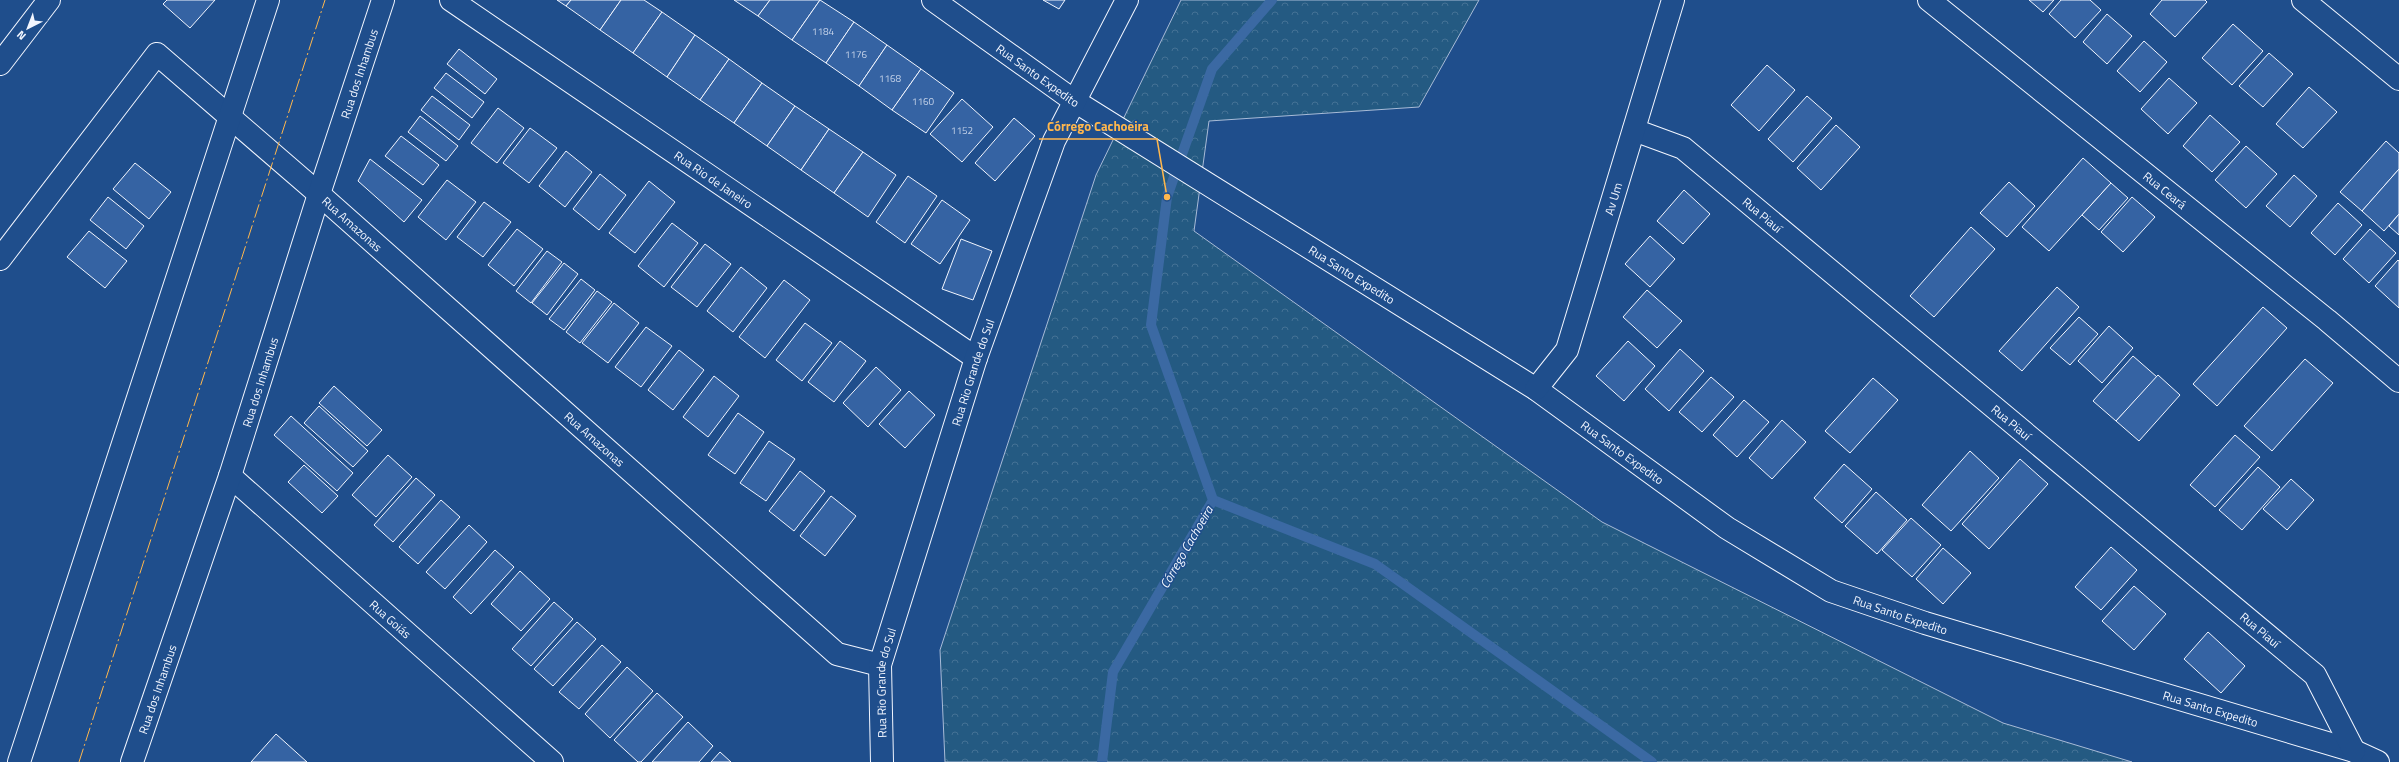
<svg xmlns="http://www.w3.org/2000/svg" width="2399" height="762" viewBox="0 0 2399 762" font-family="'Titillium Web',sans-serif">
  <defs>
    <pattern id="forest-crowns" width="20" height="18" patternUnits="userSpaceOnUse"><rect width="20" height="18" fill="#245a82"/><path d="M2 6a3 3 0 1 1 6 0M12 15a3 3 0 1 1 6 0" fill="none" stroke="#447295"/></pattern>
  </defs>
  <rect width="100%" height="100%" fill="#1f4e8c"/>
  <path fill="url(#forest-crowns)" stroke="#a8bbd7" d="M1181 0H1479L1419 107 1209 121 1194 231 1602 522 2003 723 2132 762H945L940 650 1096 175Z"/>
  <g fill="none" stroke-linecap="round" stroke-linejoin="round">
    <g stroke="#3b69a3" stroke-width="10">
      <path d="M1213 500 1375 564 1652 762"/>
      <path d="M1102 762 1113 672 1213 500 1151 325 1167 197 1212 69 1272 0"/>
    </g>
  </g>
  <g fill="#3563a3" stroke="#f2f6ff">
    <path d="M167 0H215L190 28 163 4Z"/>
    <path d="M557 0H571L566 6Z"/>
    <path d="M571 0H621L600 30 566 6Z"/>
    <path d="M621 0H644L662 12 633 53 600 30Z"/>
    <path d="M734 0H770L758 16Z"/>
    <path d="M770 0H820L792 40 758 16Z"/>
    <path d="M820 0 854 22 826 63 792 40Z"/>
    <path d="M1043 0H1065L1059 9Z"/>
    <path d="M2029 0H2054L2043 12Z"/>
    <path d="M2061 0H2090L2101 10 2075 38 2049 14Z"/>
    <path d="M2162 0H2205L2207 2 2175 37 2150 14Z"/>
    <path d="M662 12 695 35 667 77 633 53Z"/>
    <path d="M2107 14 2132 36 2107 64 2083 42Z"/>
    <path d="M854 22 887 45 859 86 826 63Z"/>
    <path d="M2233 24 2263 51 2232 85 2202 58Z"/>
    <path d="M695 35 729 59 700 100 667 77Z"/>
    <path d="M2144 41 2167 62 2140 92 2117 71Z"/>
    <path d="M887 45 921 69 892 110 859 86Z"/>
    <path d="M459 49 497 79 485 94 447 64Z"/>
    <path d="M2269 53 2293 74 2263 107 2239 86Z"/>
    <path d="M729 59 762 83 734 123 700 100Z"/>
    <path d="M1767 65 1795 90 1759 131 1731 105Z"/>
    <path d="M921 69 954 93 926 133 892 110Z"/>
    <path d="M446 73 484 102 472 118 434 88Z"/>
    <path d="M2169 78 2197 103 2168 134 2141 109Z"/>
    <path d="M762 83 795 106 767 146 734 123Z"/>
    <path d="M2309 87 2337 112 2303 148 2276 124Z"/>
    <path d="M432 96 470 125 459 140 421 110Z"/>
    <path d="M1807 96 1832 118 1793 162 1768 139Z"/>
    <path d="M962 99 993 127 962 162 930 134Z"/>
    <path d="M795 106 829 129 801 170 767 146Z"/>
    <path d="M498 108 524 128 497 163 471 143Z"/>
    <path d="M2210 115 2240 142 2212 172 2183 146Z"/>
    <path d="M420 116 458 146 446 161 408 132Z"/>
    <path d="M1014 118 1035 136 995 181 975 163Z"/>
    <path d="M1836 125 1860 147 1821 190 1797 168Z"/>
    <path d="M530 128 557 148 529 183 503 163Z"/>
    <path d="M829 129 863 152 834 193 801 170Z"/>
    <path d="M401 136 439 165 423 185 385 156Z"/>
    <path d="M2386 141 2399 153V169L2362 211 2340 192Z"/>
    <path d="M2246 146 2277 174 2246 208 2215 180Z"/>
    <path d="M566 151 592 172 565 207 539 186Z"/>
    <path d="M863 152 896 175 868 217 834 193Z"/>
    <path d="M2083 158 2111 183 2049 251 2022 227Z"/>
    <path d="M370 159 422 200 404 222 358 181Z"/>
    <path d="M135 163 171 192 149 219 113 189Z"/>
    <path d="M2399 169V214L2384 231 2362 211Z"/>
    <path d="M600 174 626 195 599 230 573 209Z"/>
    <path d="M2294 175 2317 196 2290 227 2266 206Z"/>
    <path d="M908 176 937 196 905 243 876 222Z"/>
    <path d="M447 180 476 202 446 240 418 217Z"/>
    <path d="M649 181 675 202 635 253 609 233Z"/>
    <path d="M2009 182 2035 206 2007 237 1980 213Z"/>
    <path d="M2111 183 2128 198 2099 230 2082 215Z"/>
    <path d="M1684 190 1710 214 1683 244 1657 221Z"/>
    <path d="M108 197 144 226 126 249 90 220Z"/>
    <path d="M2132 197 2155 217 2123 252 2101 232Z"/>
    <path d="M942 200 970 220 940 264 911 244Z"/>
    <path d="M484 202 511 222 483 257 457 237Z"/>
    <path d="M2338 203 2362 225 2335 255 2311 233Z"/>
    <path d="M2399 214V235L2389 226Z"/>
    <path d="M672 223 698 243 664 287 638 266Z"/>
    <path d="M1971 227 1995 249 1934 317 1910 296Z"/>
    <path d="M517 229 543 249 514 286 488 265Z"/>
    <path d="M2370 229 2396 253 2369 283 2343 259Z"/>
    <path d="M89 231 127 261 105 288 67 257Z"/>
    <path d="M1650 236 1675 259 1650 287 1625 264Z"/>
    <path d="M961 239 992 251 973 300 942 289Z"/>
    <path d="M705 244 731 264 697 307 671 287Z"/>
    <path d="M547 251 562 262 531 303 516 291Z"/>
    <path d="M2398 260 2399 261V308L2375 286Z"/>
    <path d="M564 263 578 274 547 315 532 303Z"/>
    <path d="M741 267 767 288 733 332 707 311Z"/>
    <path d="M581 279 595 290 564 330 549 319Z"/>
    <path d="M784 280 810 300 765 358 739 337Z"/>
    <path d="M2057 287 2079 307 2022 371 1999 351Z"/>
    <path d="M1647 290 1682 321 1657 348 1623 317Z"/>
    <path d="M597 291 612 302 580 343 566 332Z"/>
    <path d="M614 303 639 323 608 363 582 343Z"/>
    <path d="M2263 307 2287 328 2217 406 2193 384Z"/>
    <path d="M2079 317 2098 334 2070 365 2050 348Z"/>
    <path d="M805 323 832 343 802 381 776 360Z"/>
    <path d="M2109 326 2133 348 2102 383 2078 361Z"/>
    <path d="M646 327 672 346 641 387 615 367Z"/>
    <path d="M840 341 866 361 834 402 808 382Z"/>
    <path d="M1628 341 1655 366 1624 401 1596 376Z"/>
    <path d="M1680 349 1704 371 1669 411 1645 389Z"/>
    <path d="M679 350 704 370 673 410 648 390Z"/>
    <path d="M2133 356 2157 377 2116 421 2093 401Z"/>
    <path d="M2305 359 2333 383 2272 451 2244 426Z"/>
    <path d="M876 367 901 390 868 427 843 403Z"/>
    <path d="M2158 375 2180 395 2139 441 2116 421Z"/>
    <path d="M714 376 739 396 708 437 683 417Z"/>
    <path d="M1711 377 1734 397 1702 432 1679 412Z"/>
    <path d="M1873 378 1898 400 1850 453 1825 431Z"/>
    <path d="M334 386 382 430 367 446 319 403Z"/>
    <path d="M909 391 935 415 905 448 879 424Z"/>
    <path d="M1744 400 1769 422 1737 457 1713 435Z"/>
    <path d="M319 406 368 451 353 467 304 423Z"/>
    <path d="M738 413 764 432 735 474 708 455Z"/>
    <path d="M291 416 353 473 337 491 274 435Z"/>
    <path d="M1782 420 1806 442 1772 479 1749 458Z"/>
    <path d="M2235 435 2260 457 2215 507 2190 485Z"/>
    <path d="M769 441 795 459 766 501 740 483Z"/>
    <path d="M1970 451 1999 478 1951 531 1922 505Z"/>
    <path d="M388 455 412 477 376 517 352 495Z"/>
    <path d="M2020 459 2048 484 1989 549 1962 524Z"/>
    <path d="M1844 464 1872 489 1842 523 1814 498Z"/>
    <path d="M304 465 338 496 322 513 288 482Z"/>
    <path d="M2258 467 2280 487 2242 530 2219 510Z"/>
    <path d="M800 471 825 491 794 531 769 511Z"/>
    <path d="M416 478 435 495 393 542 374 525Z"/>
    <path d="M2291 479 2314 500 2287 530 2263 509Z"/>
    <path d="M1876 492 1907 520 1877 554 1845 526Z"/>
    <path d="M831 496 856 516 825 556 800 536Z"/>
    <path d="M441 500 460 517 418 564 399 547Z"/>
    <path d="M1911 518 1941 545 1912 577 1882 550Z"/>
    <path d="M469 525 487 542 445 589 426 572Z"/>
    <path d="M2111 547 2137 570 2101 610 2075 587Z"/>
    <path d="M1943 548 1971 573 1943 604 1916 579Z"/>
    <path d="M495 550 514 567 471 614 453 597Z"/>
    <path d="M520 571 550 599 521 631 491 604Z"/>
    <path d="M2134 586 2166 614 2134 650 2102 621Z"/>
    <path d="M554 602 573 619 531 666 512 649Z"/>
    <path d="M577 622 596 639 553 686 534 669Z"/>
    <path d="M2208 632 2245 666 2221 693 2184 659Z"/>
    <path d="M602 645 621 662 579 709 559 692Z"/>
    <path d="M627 667 653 691 610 738 585 714Z"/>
    <path d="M657 693 683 717 641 762H638L614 740Z"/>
    <path d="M688 722 713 746 699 762H652Z"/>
    <path d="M276 734 307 762H251Z"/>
    <path d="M720 752 731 762H711Z"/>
  </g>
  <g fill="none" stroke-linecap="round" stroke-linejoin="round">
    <defs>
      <g id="minor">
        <path id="s1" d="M451 0 976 358"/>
        <path id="s2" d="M933 0 1073 100 1536 389 1727 528 1831 591 1925 623 2354 751 2378 762"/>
        <path id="s3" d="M1929 0 2327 320 2399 381"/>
        <path d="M2303 0 2399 79"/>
        <path id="s4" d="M1634 130 1683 148 2315 675 2354 751"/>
        <path id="s5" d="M0 259 157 54 319 194 837 654 880 665"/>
        <path id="s6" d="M1536 389 1567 350 1673 0"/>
        <path id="s7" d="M230 476 552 762"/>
        <path d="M19 762 268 0"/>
        <path id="s8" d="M132 762 230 476 319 194 383 0"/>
        <path id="s9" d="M882 762 880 665 976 358 1054 141 1127 0"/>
      </g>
      <path id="tertiary" d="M0 64 49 0"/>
    </defs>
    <use href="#minor" stroke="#f2f6ff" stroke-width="24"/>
    <use href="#tertiary" stroke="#f2f6ff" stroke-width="24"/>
    <use href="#minor" stroke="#1f4e8c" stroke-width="22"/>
    <use href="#tertiary" stroke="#1f4e8c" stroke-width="22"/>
    <path stroke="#ffb74d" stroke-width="1" stroke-dasharray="14 3 2 3" stroke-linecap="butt" d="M79 762 325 0"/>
  </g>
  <g text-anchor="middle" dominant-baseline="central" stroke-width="3" stroke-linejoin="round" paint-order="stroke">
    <g font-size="10" fill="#c3d1e8">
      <text x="823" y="31">1184</text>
      <text x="856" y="54">1176</text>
      <text x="890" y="78">1168</text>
      <text x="923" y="101">1160</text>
      <text x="962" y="130">1152</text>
    </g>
    <g font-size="12" fill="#f2f6ff" stroke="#1f4e8c">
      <text stroke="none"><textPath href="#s8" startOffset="725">Rua dos Inhambus</textPath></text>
      <text stroke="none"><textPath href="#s2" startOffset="129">Rua Santo Expedito</textPath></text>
      <text stroke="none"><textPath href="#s1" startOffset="318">Rua Rio de Janeiro</textPath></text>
      <text stroke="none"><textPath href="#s3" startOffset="303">Rua Ceará</textPath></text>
      <text stroke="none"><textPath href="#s6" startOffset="208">Av Um</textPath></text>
      <text stroke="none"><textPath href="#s4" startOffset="156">Rua Piauí</textPath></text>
      <text stroke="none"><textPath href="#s5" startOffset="517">Rua Amazonas</textPath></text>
      <text stroke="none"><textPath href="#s2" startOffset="501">Rua Santo Expedito</textPath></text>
      <text stroke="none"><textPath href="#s9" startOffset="404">Rua Rio Grande do Sul</textPath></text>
      <text stroke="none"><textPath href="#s8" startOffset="401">Rua dos Inhambus</textPath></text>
      <text stroke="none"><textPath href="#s4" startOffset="480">Rua Piauí</textPath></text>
      <text stroke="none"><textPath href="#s5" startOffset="841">Rua Amazonas</textPath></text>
      <text stroke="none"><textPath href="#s2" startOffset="825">Rua Santo Expedito</textPath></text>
      <text stroke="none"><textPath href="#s2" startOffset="1149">Rua Santo Expedito</textPath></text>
      <text stroke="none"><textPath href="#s7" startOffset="215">Rua Goiás</textPath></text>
      <text stroke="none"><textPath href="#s4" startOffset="804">Rua Piauí</textPath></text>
      <text stroke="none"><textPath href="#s9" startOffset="80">Rua Rio Grande do Sul</textPath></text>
      <text stroke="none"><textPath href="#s8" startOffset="77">Rua dos Inhambus</textPath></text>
      <text stroke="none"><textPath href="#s2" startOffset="1473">Rua Santo Expedito</textPath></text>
    </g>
    <g font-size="13" font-style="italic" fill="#f2f6ff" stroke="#1f4e8c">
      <text transform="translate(1186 547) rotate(-60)">Córrego Cachoeira</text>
    </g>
  </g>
  <path fill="none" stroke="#ffb74d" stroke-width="1.5" d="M1167 197L1157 139H1039"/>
  <circle fill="#ffb74d" stroke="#1f4e8c" stroke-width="1.5" cx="1167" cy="197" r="4"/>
  <g font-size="13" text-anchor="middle" font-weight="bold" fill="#ffb74d" stroke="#1f4e8c" stroke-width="3" stroke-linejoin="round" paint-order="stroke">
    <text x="1098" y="131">Córrego Cachoeira</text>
  </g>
  <g transform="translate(28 28) rotate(222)" stroke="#1f4e8c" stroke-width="3" paint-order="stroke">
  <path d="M0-3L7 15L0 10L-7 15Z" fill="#f2f6ff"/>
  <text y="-6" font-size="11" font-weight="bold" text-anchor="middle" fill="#f2f6ff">N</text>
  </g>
</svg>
